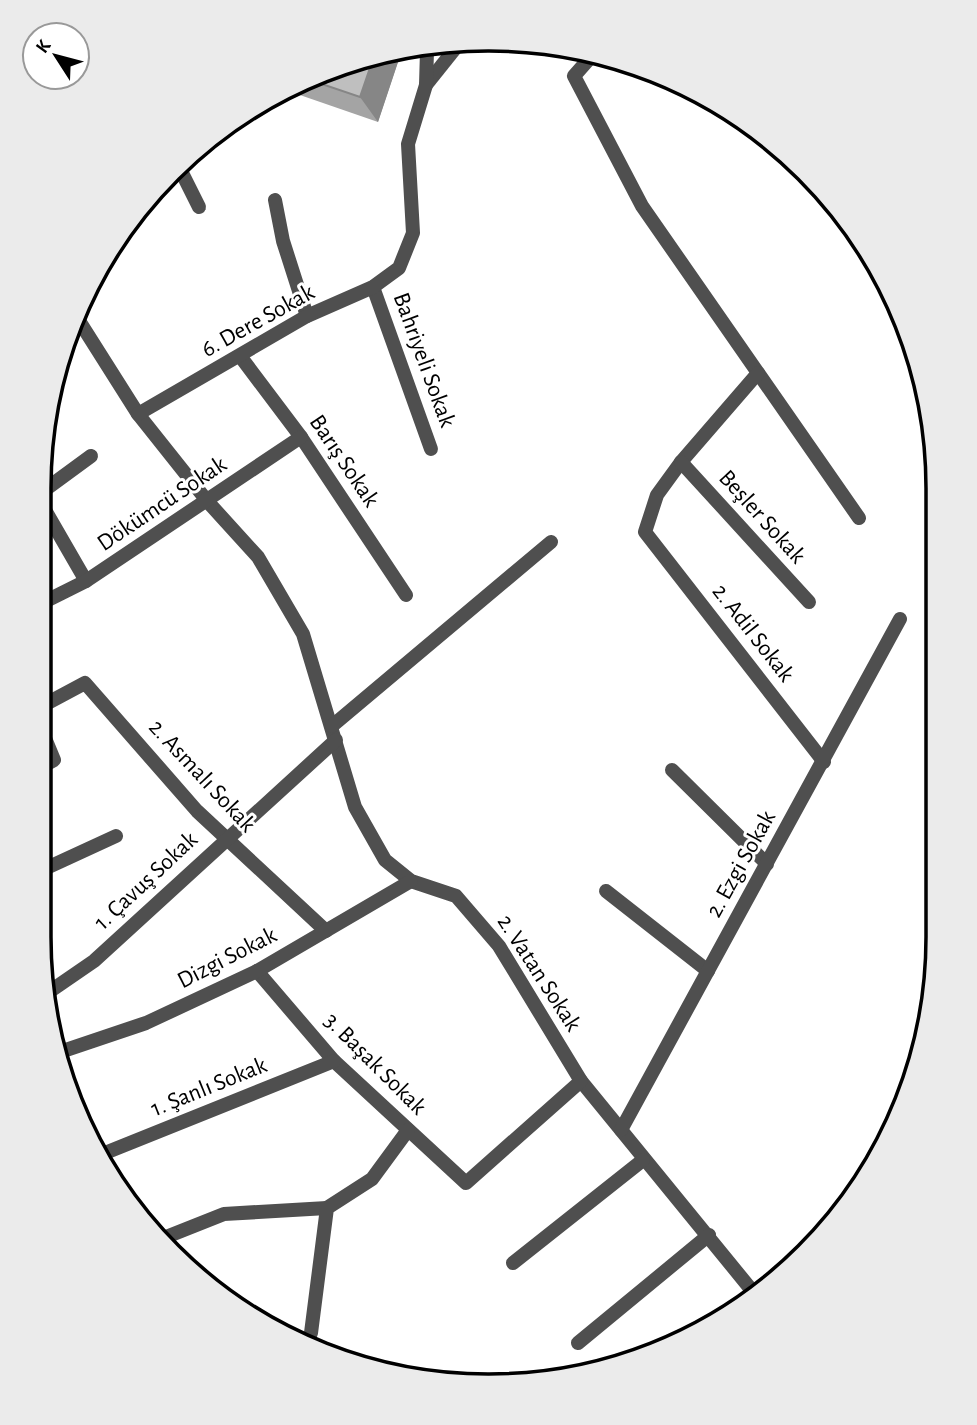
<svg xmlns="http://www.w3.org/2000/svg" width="977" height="1425" viewBox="0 0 977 1425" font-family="'Alegreya Sans',sans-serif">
  <rect width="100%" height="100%" fill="#fff"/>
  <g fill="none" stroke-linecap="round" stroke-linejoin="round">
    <g stroke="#4f4f4f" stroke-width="14">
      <path d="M589 59 574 76 642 206 859 518"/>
      <path d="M426 85 458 45"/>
      <path d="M178 165 199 207"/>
      <path d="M275 200 283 241 307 316"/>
      <path d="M373 287 431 449"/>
      <path d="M76 316 138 414 208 502 258 557 303 634 355 807 385 860 411 881 456 896 499 946 581 1081 754 1293"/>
      <path d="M240 356 301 437 406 595"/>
      <path d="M758 373 681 462 657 495 645 532 824 762"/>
      <path d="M138 414 307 316 373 287 399 268 413 233 408 144 426 85 427 51"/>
      <path d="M681 462 809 602"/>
      <path d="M46 489 91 456"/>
      <path d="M45 510 86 581"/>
      <path d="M44 602 86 581 301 437"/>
      <path d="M42 706 85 683 197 811 326 931"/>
      <path d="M332 726 551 542"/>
      <path d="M41 767 54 760 42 731"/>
      <path d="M672 770 767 864"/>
      <path d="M40 871 116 836"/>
      <path d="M606 891 708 971"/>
      <path d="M257 971 334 1061 466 1183 581 1081"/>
      <path d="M46 994 94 961 336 740"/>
      <path d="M54 1054 146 1023 257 971 411 881"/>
      <path d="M621 1130 900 619"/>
      <path d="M100 1155 334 1061"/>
      <path d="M161 1239 224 1214 327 1208"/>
      <path d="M513 1263 643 1160"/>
      <path d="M311 1333 327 1208 372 1179 408 1130"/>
      <path d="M578 1343 709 1235"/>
    </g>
  </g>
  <path fill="#a4a4a4" d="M400 56 378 122 297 94 293 89 317 73Z"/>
  <path fill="#868686" d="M400 56 378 122 360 97 372 62Z"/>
  <path fill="#bfbfbf" stroke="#868686" stroke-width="2" d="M372 62 360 97 307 79 317 73Z"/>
  <g text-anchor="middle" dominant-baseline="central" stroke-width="6" stroke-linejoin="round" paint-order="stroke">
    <g font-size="24" fill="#000" stroke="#fff">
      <text transform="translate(258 321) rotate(-29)">6. Dere Sokak</text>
      <text transform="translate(424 360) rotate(70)">Bahriyeli Sokak</text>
      <text transform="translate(344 461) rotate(56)">Barış Sokak</text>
      <text transform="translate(162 504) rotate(-34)">Dökümcü Sokak</text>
      <text transform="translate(762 517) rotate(48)">Beşler Sokak</text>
      <text transform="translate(753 633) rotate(52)">2. Adil Sokak</text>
      <text transform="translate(202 776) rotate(47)">2. Asmalı Sokak</text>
      <text transform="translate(741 864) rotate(-61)">2. Ezgi Sokak</text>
      <text transform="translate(146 881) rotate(-43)">1. Çavuş Sokak</text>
      <text transform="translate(227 958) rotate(-27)">Dizgi Sokak</text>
      <text transform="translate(539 973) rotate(57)">2. Vatan Sokak</text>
      <text transform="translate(375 1064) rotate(45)">3. Başak Sokak</text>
      <text transform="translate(209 1087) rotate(-22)">1. Şanlı Sokak</text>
    </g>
  </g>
  <path d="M0 0H977V1425H0ZM488 51H489A437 437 0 0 1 926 488V937A437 437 0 0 1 489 1374H488A437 437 0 0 1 51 937V488A437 437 0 0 1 488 51Z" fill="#ebebeb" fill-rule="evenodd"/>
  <path fill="none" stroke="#000" stroke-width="3.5" d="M488 51H489A437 437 0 0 1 926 488V937A437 437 0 0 1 489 1374H488A437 437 0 0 1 51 937V488A437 437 0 0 1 488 51Z"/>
  <g transform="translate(56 56) rotate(306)"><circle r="33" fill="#ffffff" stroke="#999999" stroke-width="2"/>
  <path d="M0-5L12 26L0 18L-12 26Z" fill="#000000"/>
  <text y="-10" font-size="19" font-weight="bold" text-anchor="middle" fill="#000000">K</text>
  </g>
</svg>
